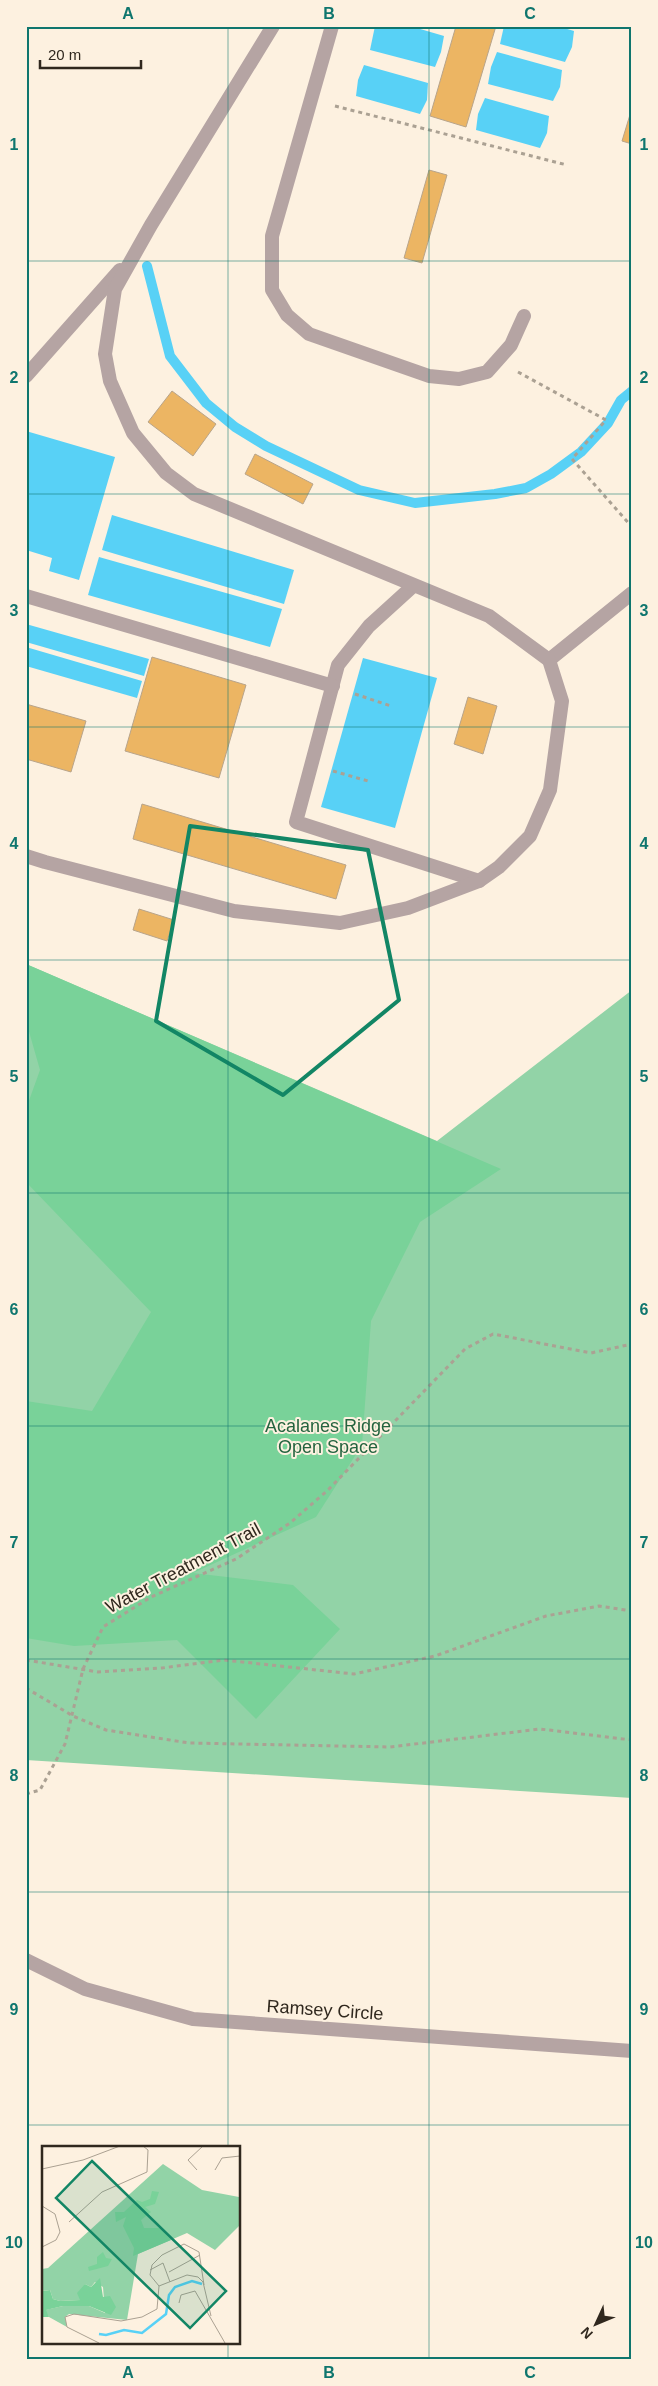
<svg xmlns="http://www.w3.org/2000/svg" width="658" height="2386" viewBox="0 0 658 2386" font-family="Arial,sans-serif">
  <rect width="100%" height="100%" fill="#fdf1e0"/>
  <path fill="#92d3a7" d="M26 964 437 1141 632 990V1798L26 1760Z"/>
  <path fill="#79d299" d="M26 964 501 1169 420 1222 371 1321 362 1445 316 1517 193 1573 293 1585 340 1629 256 1719 177 1640 74 1646 26 1638V1401L92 1411 151 1312 26 1182V1109L40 1070 26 1021Z"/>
  <g fill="#58d1f6">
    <path d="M375 26H410L444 36 441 52 435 67 370 50Z"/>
    <path d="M504 26H557L574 31 572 47 565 62 500 44Z"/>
    <path d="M497 52 562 70 560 87 553 101 488 84 491 67Z"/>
    <path d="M364 65 428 83 427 100 420 114 356 96 358 80Z"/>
    <path d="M485 98 549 116 547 133 540 148 476 130 478 114Z"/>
    <path d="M26 431 115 457 79 580 49 571 52 558 26 550Z"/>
    <path d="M112 515 294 570 284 604 102 550Z"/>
    <path d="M99 557 282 609 270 647 88 595Z"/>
    <path d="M26 624 149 659 144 676 26 642Z"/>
    <path d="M26 647 142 681 137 698 26 666Z"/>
    <path d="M363 658 437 678 395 828 321 807Z"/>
  </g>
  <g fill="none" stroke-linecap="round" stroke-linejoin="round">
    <path stroke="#58d1f6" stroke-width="10" d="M147 266 170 356 206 403 235 427 266 446 359 490 415 503 495 494 526 488 551 474 581 452 608 423 621 400 632 391"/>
  </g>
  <g fill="#ecb563" stroke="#b8a48a">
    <path d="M456 26H496L466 127 430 116Z"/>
    <path d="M632 108V144L622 141Z"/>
    <path d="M429 170 447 175 422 263 404 258Z"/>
    <path d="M172 391 216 424 193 456 148 422Z"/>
    <path d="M255 454 313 484 303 504 245 474Z"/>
    <path d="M152 657 246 685 219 778 125 751Z"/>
    <path d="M468 697 497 706 483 754 454 744Z"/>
    <path d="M26 704 86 721 71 772 26 759Z"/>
    <path d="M142 804 346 865 336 899 133 839Z"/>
    <path d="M139 909 174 920 167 941 133 930Z"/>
  </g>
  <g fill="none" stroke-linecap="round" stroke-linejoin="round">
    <g stroke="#aba193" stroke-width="3" stroke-dasharray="4 4" stroke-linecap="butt">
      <path d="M335 106 567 165"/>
      <path d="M518 372 606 420 572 459 632 527"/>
      <path d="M355 694 391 706"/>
      <path d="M333 771 368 781"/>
      <path d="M26 1660 98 1672 162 1668 224 1660 354 1674 435 1656 546 1616 599 1606 632 1611"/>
      <path d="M26 1688 73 1716 106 1730 189 1743 390 1747 540 1729 632 1740"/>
      <path d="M26 1794 40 1790 65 1744 83 1669 103 1627 151 1597 236 1559 290 1523 328 1490 465 1349 493 1334 591 1353 632 1344"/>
    </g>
    <g stroke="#b5a4a3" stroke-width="14">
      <path d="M332 26 272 236V290L287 315 309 334 429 376 459 379 487 372 511 345 524 316"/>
      <path d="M26 376 120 270"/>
      <path d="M413 586 369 626 338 665 296 822 479 881"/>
      <path d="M26 596 333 686"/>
      <path d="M549 660 632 593"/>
      <path d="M26 856 45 862 234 911 340 923 408 908 479 881 499 867 530 836 550 790 562 701 549 660 489 616 194 494 166 473 133 433 110 381 105 354 115 289 151 225 273 26"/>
    </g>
    <path stroke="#b5a4a3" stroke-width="14" d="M26 1960 85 1989 193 2019 632 2051"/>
  </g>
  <path fill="none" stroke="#128665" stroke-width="4" stroke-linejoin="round" d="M190 826 368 850 399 1000 283 1095 156 1021Z"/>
  <path fill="none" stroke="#0f766e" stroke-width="1" stroke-opacity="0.55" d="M228 26V2147M429 26V2360M26 261H632M26 494H632M26 727H632M26 960H632M26 1193H632M26 1426H632M26 1659H632M26 1892H632M26 2125H632M228 2342V2360"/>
  <g text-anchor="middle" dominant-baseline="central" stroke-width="4" stroke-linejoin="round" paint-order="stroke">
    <g font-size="18" fill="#24643f" stroke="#fdf1e0">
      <text x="328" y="1426">Acalanes Ridge<tspan x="328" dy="21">Open Space</tspan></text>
    </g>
    <g font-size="18" fill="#30281e" stroke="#fdf1e0">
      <text transform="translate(183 1568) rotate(-28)">Water Treatment Trail</text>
      <text transform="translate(325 2010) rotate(4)">Ramsey Circle</text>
    </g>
  </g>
  <g transform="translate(42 2146)">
    <rect width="198" height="198" fill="#fdf1e0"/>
    <path d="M121 18 160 44 197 51V80L173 104 145 87 96 108 85 174 27 168 23 171 25 181 7 171 3 164 21 160H47L63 167 61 141 53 136 49 141 43 138 39 154 18 155 11 153 8 144 0 145V123L6 122Z" fill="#92d3a7"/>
    <path d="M110 45 117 46 113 58 103 61 109 66 99 74 102 82H118L129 94 91 110 92 102 81 80 84 71 74 76 73 66H82L95 54 100 56 108 53ZM61 106 64 112 70 113 66 120 47 125 46 121 55 118V111ZM58 132 61 151 68 150 74 161 69 169 47 160H21L4 164 7 171H0V145L8 144 11 153 18 155 38 154 35 147 43 138 49 141Z" fill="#79d299"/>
    <path fill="none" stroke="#58d1f6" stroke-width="2.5" d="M57 188 64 189 82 184 100 187 124 168 127 149 133 141 150 135 160 138"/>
    <path fill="none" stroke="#aba192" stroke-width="1" d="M0 23 41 14 78 0M155 24 146 14 161 0M173 24 180 12 198 10M0 60 13 68 18 86 14 94 0 101M27 76 60 46 105 26 106 4 101 0M108 124 121 117 128 136M127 126 158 109M117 140 108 129 110 119 120 109 142 98 157 106 162 139M117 140 145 129 156 131 161 136 169 170M137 157 139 149 153 145 183 197M57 197 25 181 23 171 32 168 79 175 100 171 115 163 117 140"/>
    <path fill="#128665" fill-opacity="0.15" stroke="#128665" stroke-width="2.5" d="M50 15 184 145 148 182 14 52Z"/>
    <rect width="198" height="198" fill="none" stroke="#30281e" stroke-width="2.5"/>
  </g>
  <rect width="658" height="2386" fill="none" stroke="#fdf1e0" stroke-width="55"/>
  <g transform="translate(596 2324) rotate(226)" stroke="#fdf1e0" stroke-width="4" paint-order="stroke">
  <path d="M0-4L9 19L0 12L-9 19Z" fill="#30281e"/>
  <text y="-8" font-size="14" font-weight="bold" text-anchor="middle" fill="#30281e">N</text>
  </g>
  <path d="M40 60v8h101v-8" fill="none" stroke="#30281e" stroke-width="2.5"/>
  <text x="48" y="60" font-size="15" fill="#30281e" stroke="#fdf1e0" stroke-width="4" paint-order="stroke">20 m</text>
  <rect x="28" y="28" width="602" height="2330" fill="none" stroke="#0f766e" stroke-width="2"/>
  <g font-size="16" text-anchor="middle" font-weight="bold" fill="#0f766e">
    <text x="128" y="19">A</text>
    <text x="329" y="19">B</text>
    <text x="530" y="19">C</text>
    <text x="14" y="150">1</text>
    <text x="644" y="150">1</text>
    <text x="14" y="383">2</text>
    <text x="644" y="383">2</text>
    <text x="14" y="616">3</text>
    <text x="644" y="616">3</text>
    <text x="14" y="849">4</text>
    <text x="644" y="849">4</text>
    <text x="14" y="1082">5</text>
    <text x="644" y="1082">5</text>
    <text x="14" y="1315">6</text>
    <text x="644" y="1315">6</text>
    <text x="14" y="1548">7</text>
    <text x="644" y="1548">7</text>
    <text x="14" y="1781">8</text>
    <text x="644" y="1781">8</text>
    <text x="14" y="2015">9</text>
    <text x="644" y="2015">9</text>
    <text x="14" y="2248">10</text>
    <text x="644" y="2248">10</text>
    <text x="128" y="2378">A</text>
    <text x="329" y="2378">B</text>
    <text x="530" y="2378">C</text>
  </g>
</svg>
